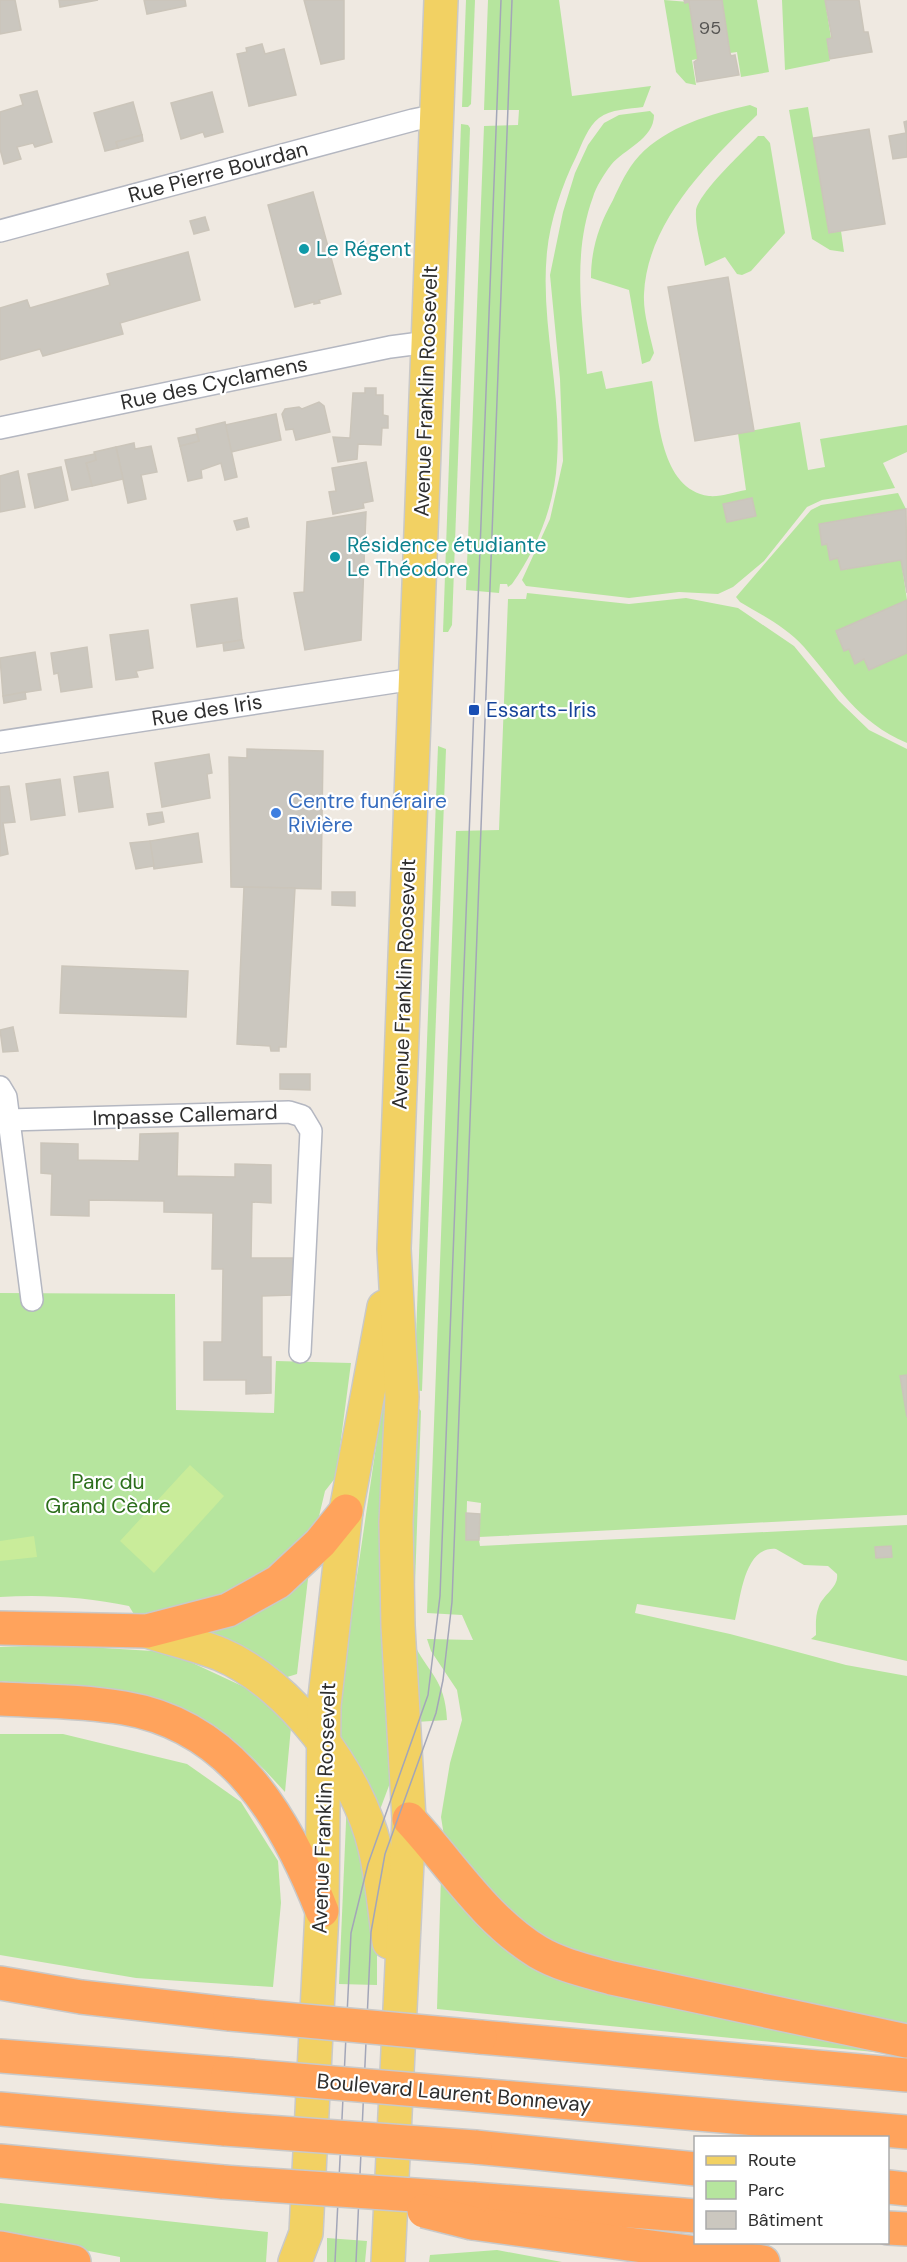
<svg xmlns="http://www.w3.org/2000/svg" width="907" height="2262" viewBox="0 0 907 2262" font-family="'DM Sans',sans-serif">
  <rect width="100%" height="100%" fill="#efe9e1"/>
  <g fill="#b6e59e">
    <path d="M466 0H475L471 104 468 107H462Z"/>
    <path d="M488 0H559L572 96 651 86 643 107C629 109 611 109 599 118 588 126 582 144 576 157 562 185 550 221 547 252 540 322 562 391 557 461 555 504 537 549 512 584L508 587 507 584H500L499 593 466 590 484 126 518 125 519 110H484Z"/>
    <path d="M664 0 689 2 698 59 692 60 696 85 686 83 676 72Z"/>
    <path d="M722 0H757L769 72 741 77 737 52 730 53Z"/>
    <path d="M782 0H825L831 38 827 39 830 61 785 70Z"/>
    <path d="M750 105 757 108V115C709 162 647 222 644 294 643 313 650 335 654 353L650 361 642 364 629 290 591 278C591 249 599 225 613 200 620 185 627 169 639 156 667 126 711 114 750 105Z"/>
    <path d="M808 107 829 233 841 231 844 252 830 250 812 239 789 110Z"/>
    <path d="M650 111 654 115C654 139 624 149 611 165 604 174 596 187 593 197 572 254 582 315 587 374L602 371 606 389 652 381C659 418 660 489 709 496 721 497 734 492 746 490L738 433 800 422 808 470 825 467 820 439 907 425V452L883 463 895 488 822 500 807 507 764 561 733 587 718 594 679 592 629 598 526 586 522 580 550 519 563 461 560 379 550 275 563 212 575 173 588 145 604 123 619 115Z"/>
    <path d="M461 124 468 125 470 128 452 625 448 632H443Z"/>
    <path d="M758 136H764L770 143 785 233 751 271 742 275 737 274 725 257 705 266C702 249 695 228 696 211 698 193 745 150 758 136Z"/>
    <path d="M898 493 906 509 819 524 822 544H827L830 560 838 558 841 570 901 560 907 600 836 632 844 650 849 649 855 663 864 659 869 670 907 653V743C856 721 839 687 804 647 787 628 762 615 740 602L736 597 811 510 821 505Z"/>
    <path d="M527 593 629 604 686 598 738 608 794 646 839 701 869 730 907 749V1375L900 1376 907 1417V1515L479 1537 481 1503 467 1501 466 1539 479 1540 480 1546 907 1525V1661L811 1639 816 1635C816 1625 815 1616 819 1606 824 1594 839 1587 837 1574L828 1566 804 1565 776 1549C744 1546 741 1597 735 1620L637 1604 635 1613 730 1634 846 1665 907 1676V2026L578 1961 511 1916 445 1842 441 1817 450 1763 462 1720 457 1690 431 1651 427 1639 473 1640 462 1615 427 1613 456 831 499 830 508 599H526Z"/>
    <path d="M438 746 446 749 422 1391 414 1390Z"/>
    <path d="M0 1293 175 1294 176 1410 274 1413 276 1361 351 1363 336 1477 325 1491 316 1529 278 1570 211 1606 135 1616 129 1606C87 1597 42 1594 0 1597Z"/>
    <path d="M382 1406H387L393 1775 378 1815 336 1743 346 1650Z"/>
    <path d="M417 1406 421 1411 414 1614 410 1558Z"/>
    <path d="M309 1570 297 1674 284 1678 209 1636V1628Z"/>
    <path d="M412 1640C428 1674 445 1678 447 1720L416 1722Z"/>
    <path d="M54 1645 169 1652 259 1694 291 1727 285 1792C262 1767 240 1742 210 1725 154 1692 64 1688 0 1681V1647Z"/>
    <path d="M0 1734H63L187 1764 241 1802 278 1861 281 1903 273 1987 136 1978 0 1955Z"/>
    <path d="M347 1799 377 1924V1985L339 1984Z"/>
    <path d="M441 1876 478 1922 905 2055 437 2009Z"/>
    <path d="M0 2203 268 2232 266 2262H120V2257L0 2234Z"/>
    <path d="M327 2238 367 2241 365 2262H327Z"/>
    <path d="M497 2250 562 2262H429L430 2255Z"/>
  </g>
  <g fill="#c9ec9a">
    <path d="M190 1465 224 1496 154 1573 120 1541Z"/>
    <path d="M34 1536 37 1557 0 1561V1541Z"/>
  </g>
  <g fill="#cbc7bf" stroke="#cbc5ba" stroke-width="1.5">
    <path d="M0 0H15L21 30 0 34Z"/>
    <path d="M59 0H98L60 7Z"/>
    <path d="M144 0H185L186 6 147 14Z"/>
    <path d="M304 0H344V59L321 64Z"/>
    <path d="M684 0H722L730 53 731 56 735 55 739 75 697 82 694 62 698 59 689 2 685 3Z"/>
    <path d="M825 0H859L864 32H868L872 52 830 59 827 39 832 38Z"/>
    <path d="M262 44 265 54 284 49 296 95 249 106 237 54 247 52 246 48Z"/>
    <path d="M37 91 52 142 35 147 33 143 17 147 21 159 4 164 0 149V112L23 105 20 95Z"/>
    <path d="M212 92 223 132 205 137 203 132 181 139 171 103Z"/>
    <path d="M133 102 142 135 116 142 118 148 105 151 94 113Z"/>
    <path d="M907 121V157L893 159 889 136 906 133 904 122Z"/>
    <path d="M869 129 885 224 829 233 813 138Z"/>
    <path d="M142 135 143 141 118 148 116 142Z"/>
    <path d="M313 192 341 294 319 300 320 303 314 304V302L295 307 268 205Z"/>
    <path d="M205 217 209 230 194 234 190 221Z"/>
    <path d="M188 252 200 300 120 323 123 334 43 356 40 349 0 360V308L27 300 30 308 110 285 107 274Z"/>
    <path d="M728 277 754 431 695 441 668 287Z"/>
    <path d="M365 388H376V395H383V415L388 416V428H382L381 445 358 444 357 459 338 462 333 437 350 438 353 393H365Z"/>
    <path d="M319 402 324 406 330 432 296 440 293 429 286 430 282 414 285 409 299 407 302 409Z"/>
    <path d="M276 414 281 440 231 452 225 425Z"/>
    <path d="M225 422 237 477 225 480 221 463 201 470 202 478 188 481 180 446 199 441 196 429Z"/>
    <path d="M197 434 199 441 180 446 178 438Z"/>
    <path d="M134 443 135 449 151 446 157 472 141 475 146 499 128 503 116 447Z"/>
    <path d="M116 447 123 479 92 486 86 463 96 460 94 452Z"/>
    <path d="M95 454 96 460 86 463 92 486 72 490 65 460Z"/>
    <path d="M366 462 373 501 363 503 364 508 333 514 329 492 336 491 332 468Z"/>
    <path d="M61 467 68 500 35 508 28 474Z"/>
    <path d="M18 471 25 507 0 512V476Z"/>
    <path d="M752 498 756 516 727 522 723 504Z"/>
    <path d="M906 509 907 593 901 560 841 570 838 558 830 560 827 544 822 545 819 524Z"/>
    <path d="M366 512 361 640 305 650 294 593 304 592 307 522Z"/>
    <path d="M247 518 249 527 237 530 234 521Z"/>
    <path d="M237 598 242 640 197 647 191 605Z"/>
    <path d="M907 600V653L869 670 864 659 855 664 849 649 844 651 836 631Z"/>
    <path d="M148 630 153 668 136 671 138 677 116 680 110 635Z"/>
    <path d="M242 640 244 648 224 651 223 643Z"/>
    <path d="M87 647 92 687 61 692 58 673 54 674 51 653Z"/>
    <path d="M35 652 41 690 3 696 0 658Z"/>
    <path d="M25 692 26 699 4 703 3 696Z"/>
    <path d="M247 749 323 751 321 889 231 887 229 757 247 758Z"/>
    <path d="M209 754 212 773 207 774 210 798 162 807 155 763Z"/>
    <path d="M108 772 113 807 79 812 74 777Z"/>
    <path d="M60 779 65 815 31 820 26 784Z"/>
    <path d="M9 786 15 822 3 823 8 854 0 856V787Z"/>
    <path d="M162 812 164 822 149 825 147 814Z"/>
    <path d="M198 833 202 862 154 869 150 841Z"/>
    <path d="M150 841 154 866 136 869 130 843Z"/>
    <path d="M244 887 295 888 286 1047H279V1051H271L270 1046 237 1044Z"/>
    <path d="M332 892H355V906L332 905Z"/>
    <path d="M62 966 188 971 186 1017 60 1013Z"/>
    <path d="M13 1027 18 1051 3 1052 0 1030Z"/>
    <path d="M280 1074H310V1090L280 1089Z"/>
    <path d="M178 1133 177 1176 235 1177V1164L271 1165V1203L252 1202 251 1258H294L293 1295 262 1296V1357H271V1393L246 1394V1380H204V1342H222L223 1269H212L213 1213 164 1212V1201L89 1200V1216L51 1215 52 1174 41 1173V1143L78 1144V1160L139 1161 140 1134Z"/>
    <path d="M907 1375V1417L900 1376Z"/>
    <path d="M466 1513 480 1514 479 1540H466Z"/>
    <path d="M891 1546 892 1557 876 1558 875 1547Z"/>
  </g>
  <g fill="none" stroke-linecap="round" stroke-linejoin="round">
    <defs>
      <g id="street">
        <path d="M0 231 413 120 437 115"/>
        <path d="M0 428 390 347 428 342"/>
        <path d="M0 742 414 679"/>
        <path d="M0 1087 6 1097 32 1300"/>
        <path d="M9 1120 289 1112 302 1116 311 1131 300 1352"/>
      </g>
      <g id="primary">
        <path d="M147 1631C171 1639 197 1645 220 1654 291 1684 358 1774 375 1848 382 1878 385 1911 389 1942"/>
        <path d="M295 2262 306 2233 322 1911 324 1706 346 1511 384 1307"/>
        <path d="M388 2262 409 1819 398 1626 396 1522 402 1397 394 1249 441 0"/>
      </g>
      <g id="highway">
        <path d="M0 1628 147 1631 228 1610 278 1582 320 1543 346 1511"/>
        <path d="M0 1699C41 1701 83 1701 124 1708 232 1726 285 1817 322 1911"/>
        <path d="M409 1819C451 1864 485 1920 538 1952 560 1965 587 1971 612 1978L907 2041"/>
        <path d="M0 1983 81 1997 230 2014"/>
        <path d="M480 2037 907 2075"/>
        <path d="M0 2056 228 2074"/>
        <path d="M477 2095 907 2132"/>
        <path d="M0 2109 225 2129"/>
        <path d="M475 2147 696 2169"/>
        <path d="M0 2161 223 2182"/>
        <path d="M888 2187 907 2189"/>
        <path d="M473 2199 696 2216"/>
        <path d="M472 2223 763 2262"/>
        <path d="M888 2228 907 2229"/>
        <path d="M0 2248 74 2262"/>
      </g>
    </defs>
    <use href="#street" stroke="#b4b7c1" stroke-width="24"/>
    <use href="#primary" stroke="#c9c9c9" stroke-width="36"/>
    <use href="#highway" stroke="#c9c9c9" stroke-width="36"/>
    <use href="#street" stroke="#fff" stroke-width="21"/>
    <use href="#primary" stroke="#f2d163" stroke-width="33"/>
    <use href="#highway" stroke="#ffa35c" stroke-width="33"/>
    <g stroke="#a3a6b8" stroke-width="1.5">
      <path d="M335 2262 351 1933 368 1864 428 1695 440 1596 501 0"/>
      <path d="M356 2262 371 1932 385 1854 436 1713 443 1680 452 1602 512 0"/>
    </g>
    <defs>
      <g id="highway-bridge">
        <path d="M230 2014 480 2037"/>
        <path d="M228 2074 477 2095"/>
        <path d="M225 2129 475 2147"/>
        <path d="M223 2182 473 2199"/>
        <path d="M424 2211 472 2223"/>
      </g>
    </defs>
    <use href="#highway-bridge" stroke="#c9c9c9" stroke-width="36" stroke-linecap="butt"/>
    <use href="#highway-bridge" stroke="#ffa35c" stroke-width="33"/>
  </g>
  <g fill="#0f9aa8" stroke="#fff" stroke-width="2">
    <circle cx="304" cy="249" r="6"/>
    <circle cx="335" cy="557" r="6"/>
  </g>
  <rect fill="#1a4fb4" stroke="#fff" stroke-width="2" x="468" y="704" width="12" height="12" rx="3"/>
  <circle fill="#3f7fe0" stroke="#fff" stroke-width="2" cx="276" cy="813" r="6"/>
  <g text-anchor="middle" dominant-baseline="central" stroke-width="4.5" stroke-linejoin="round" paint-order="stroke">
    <g font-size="18" fill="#555452">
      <text x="710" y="28">95</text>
    </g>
    <g font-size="21" fill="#2e2e2e" stroke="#fff">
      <text transform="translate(218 172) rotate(-15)">Rue Pierre Bourdan</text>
      <text transform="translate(214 383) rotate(-12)">Rue des Cyclamens</text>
      <text transform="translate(426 391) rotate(-88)">Avenue Franklin Roosevelt</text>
      <text transform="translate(207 710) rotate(-9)">Rue des Iris</text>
      <text transform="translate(404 984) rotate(-88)">Avenue Franklin Roosevelt</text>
      <text transform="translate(185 1115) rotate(-2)">Impasse Callemard</text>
      <text transform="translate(324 1808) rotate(-88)">Avenue Franklin Roosevelt</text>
      <text transform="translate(454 2093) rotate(5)">Boulevard Laurent Bonnevay</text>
    </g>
    <g font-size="21" fill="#0d838f" stroke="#fff" text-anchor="start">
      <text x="316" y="249">Le Régent</text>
      <text x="347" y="545">Résidence étudiante<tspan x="347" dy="24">Le Théodore</tspan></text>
    </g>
    <g font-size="21" fill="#164399" stroke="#fff" text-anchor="start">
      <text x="486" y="710">Essarts-Iris</text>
    </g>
    <g font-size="21" fill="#366cbe" stroke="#fff" text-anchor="start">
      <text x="288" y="801">Centre funéraire<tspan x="288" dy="24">Rivière</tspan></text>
    </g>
    <g font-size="21" fill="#2c6e1b" stroke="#fff">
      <text x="108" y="1482">Parc du<tspan x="108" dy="24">Grand Cèdre</tspan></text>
    </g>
  </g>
  <rect x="694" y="2136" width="195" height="108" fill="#ffffff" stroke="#ababab" stroke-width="1.5"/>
  <rect x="706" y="2156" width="30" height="9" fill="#f2d163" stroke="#ababab" stroke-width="1.5"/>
  <text x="748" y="2166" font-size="18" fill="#2e2e2e">Route</text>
  <rect x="706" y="2181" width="30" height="18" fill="#b6e59e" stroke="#ababab" stroke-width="1.5"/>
  <text x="748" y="2196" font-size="18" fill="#2e2e2e">Parc</text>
  <rect x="706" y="2211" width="30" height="18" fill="#cbc7bf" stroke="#ababab" stroke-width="1.5"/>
  <text x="748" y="2226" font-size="18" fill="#2e2e2e">Bâtiment</text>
</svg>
